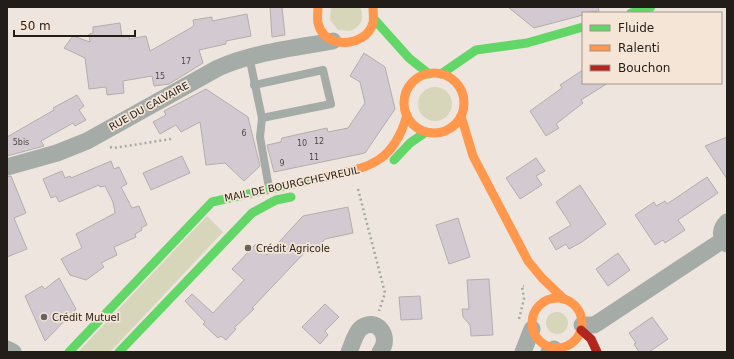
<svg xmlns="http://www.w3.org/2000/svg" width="734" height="359" viewBox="0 0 734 359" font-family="'DejaVu Sans',sans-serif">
  <rect width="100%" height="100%" fill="#eee6de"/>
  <g fill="#d7d5ba">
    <path d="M331 7H360C365 18 361 27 350 31L338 30 330 20Z"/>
    <circle cx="435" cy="104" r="17"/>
    <path d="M207 216 223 232 110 352H78Z"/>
    <circle cx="557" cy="323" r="11"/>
  </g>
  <g fill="#d3cad1" stroke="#b3adad">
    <path d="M270 7H282L285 35 272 37Z"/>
    <path d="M508 7H598L599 11 583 13V15L534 28Z"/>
    <path d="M247 14 251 36 226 41V44L199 50 203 63 169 84 154 86 152 76 123 81 124 93 107 95 106 87 89 89 85 58 64 48 73 36 90 42 89 34 93 33V27L120 23 122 37 129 36V39L146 36 150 51 194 26 193 20 212 17V21Z"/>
    <path d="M364 53 385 67 395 109 365 153 274 172 267 145 281 142 282 138 327 128 328 132 348 128 365 103 360 82 350 76Z"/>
    <path d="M583 70V83H608L581 100 583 103 556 124 559 128 546 136 530 111 562 88 560 85Z"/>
    <path d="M206 89 248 117 260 166 244 181 225 163 206 165 200 122 181 132 176 125 160 134 153 122 166 115 164 111Z"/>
    <path d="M77 95 84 106 79 110 86 120 75 126 73 123 41 141 44 146 7 156V137L54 110 53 108Z"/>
    <path d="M727 137V179L705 146Z"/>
    <path d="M182 156 190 173 151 190 143 173Z"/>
    <path d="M536 158 545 171 536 176 542 185 520 199 506 178Z"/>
    <path d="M111 161 114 169 119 167 127 184 121 187 132 208 139 206 147 225 141 228 142 230 135 234 136 237 114 247 117 255 101 263 104 267 86 280 70 275 61 259 82 248 76 234 115 213 113 202 105 186 100 187 99 185 59 202 56 196 51 198 43 179 62 171 65 178 70 176 71 178Z"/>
    <path d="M11 176 26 213 14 218 27 249 7 257V177Z"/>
    <path d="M707 177 718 193 678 220 685 230 665 243 663 240 655 245 635 215 654 202 656 206 665 201 667 204Z"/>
    <path d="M580 185 606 224 582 242 569 249 566 244 556 250 549 238 571 225 556 202Z"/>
    <path d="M348 207 353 233 325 239 312 254 308 249 252 308 254 309 234 328 236 329 226 340 221 336 218 338 203 324 205 322 185 301 192 294 213 313 244 280 232 269 256 244 267 255 303 216Z"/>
    <path d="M458 218 470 257 449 264 436 225Z"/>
    <path d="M618 253 630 270 608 286 596 269Z"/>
    <path d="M59 278 76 309 45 341 25 296 42 286 45 289Z"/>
    <path d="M489 279 493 335 471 336 470 325 463 317 462 309H469L467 280Z"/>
    <path d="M420 296 422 319 401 320 399 297Z"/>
    <path d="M325 304 339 317 325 331 328 335 320 344 302 327Z"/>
    <path d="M652 317 668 339 649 352H639L634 344 636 343 629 333Z"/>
  </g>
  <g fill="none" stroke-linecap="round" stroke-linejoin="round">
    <g stroke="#a6a8a3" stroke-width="2.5" stroke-dasharray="2 3" stroke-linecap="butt">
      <path d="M110 147 114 148 171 139"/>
      <path d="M358 189 385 293 379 311"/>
      <path d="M519 319 524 299 522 286H524"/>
    </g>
    <g stroke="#a5aca8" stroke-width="8">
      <path d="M249 56 262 118 260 137 269 188"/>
      <path d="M254 85 323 70 331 104 262 118"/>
    </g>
    <g stroke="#a5aca8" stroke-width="17">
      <path d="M7 167 57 153 87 141 218 68C255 52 294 48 333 41"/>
      <path d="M727 222C720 229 719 237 727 244"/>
      <path d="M582 325H594L599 322 723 240"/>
      <path d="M7 349 13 352"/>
      <path d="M349 352C352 345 355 334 360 329 375 315 393 336 380 352"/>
      <path d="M523 352 532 329"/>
      <path d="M549 352 554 349"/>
    </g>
    <g stroke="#63d668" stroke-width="9">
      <path d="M631 13 651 7"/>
      <path d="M374 19 409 58 429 74"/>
      <path d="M441 74 476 50 527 43 583 27"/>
      <path d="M394 160 410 143 426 132"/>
      <path d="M69 352 212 202 325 177"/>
      <path d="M119 352 252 213 276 200 291 197"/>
    </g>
    <g stroke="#ff974d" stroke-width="9">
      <path d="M318 7C318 12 317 18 318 23 324 50 366 48 373 23 374 18 373 12 373 7"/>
      <circle cx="434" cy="103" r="30"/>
      <path d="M461 116 473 156 528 261 542 278 564 299"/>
      <path d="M325 177C369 167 393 164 407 115"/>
      <circle cx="557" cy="323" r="25"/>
    </g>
    <path stroke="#b3261e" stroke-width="9" d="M581 330 591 339 597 352"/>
  </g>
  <g fill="#69635d" stroke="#f5e5d7" stroke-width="1.5">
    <circle cx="248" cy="248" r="4"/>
    <circle cx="44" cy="317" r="4"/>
  </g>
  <g text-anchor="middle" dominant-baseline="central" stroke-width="3.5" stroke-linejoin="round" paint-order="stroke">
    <g font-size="8" fill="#4e4846">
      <text x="186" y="61">17</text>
      <text x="160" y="76">15</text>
      <text x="244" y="133">6</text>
      <text x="319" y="141">12</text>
      <text x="21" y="142">5bis</text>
      <text x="302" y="143">10</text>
      <text x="314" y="157">11</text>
      <text x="282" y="163">9</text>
    </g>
    <g font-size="10" fill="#221d18" stroke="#f5e5d7">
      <text transform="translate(149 106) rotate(-29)">RUE DU CALVAIRE</text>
      <text transform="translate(292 184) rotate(-12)">MAIL DE BOURGCHEVREUIL</text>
    </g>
    <g font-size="10" fill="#221d18" stroke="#f5e5d7" text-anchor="start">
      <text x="256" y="248">Crédit Agricole</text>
      <text x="52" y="317">Crédit Mutuel</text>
    </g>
  </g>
  <rect width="734" height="359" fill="none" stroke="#221d18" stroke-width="16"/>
  <rect x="582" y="12" width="140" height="72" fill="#f5e5d7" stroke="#a1958b"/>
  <rect x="590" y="25" width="20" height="6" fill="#63d668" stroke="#a1958b"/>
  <text x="618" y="32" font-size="12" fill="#221d18">Fluide</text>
  <rect x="590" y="45" width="20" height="6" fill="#ff974d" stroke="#a1958b"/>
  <text x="618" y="52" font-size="12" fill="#221d18">Ralenti</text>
  <rect x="590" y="65" width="20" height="6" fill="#b3261e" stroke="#a1958b"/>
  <text x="618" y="72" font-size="12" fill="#221d18">Bouchon</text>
  <path d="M14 30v6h121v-6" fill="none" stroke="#221d18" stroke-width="2"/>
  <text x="20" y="30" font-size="12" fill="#221d18" stroke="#f5e5d7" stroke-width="3" paint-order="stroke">50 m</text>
</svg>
